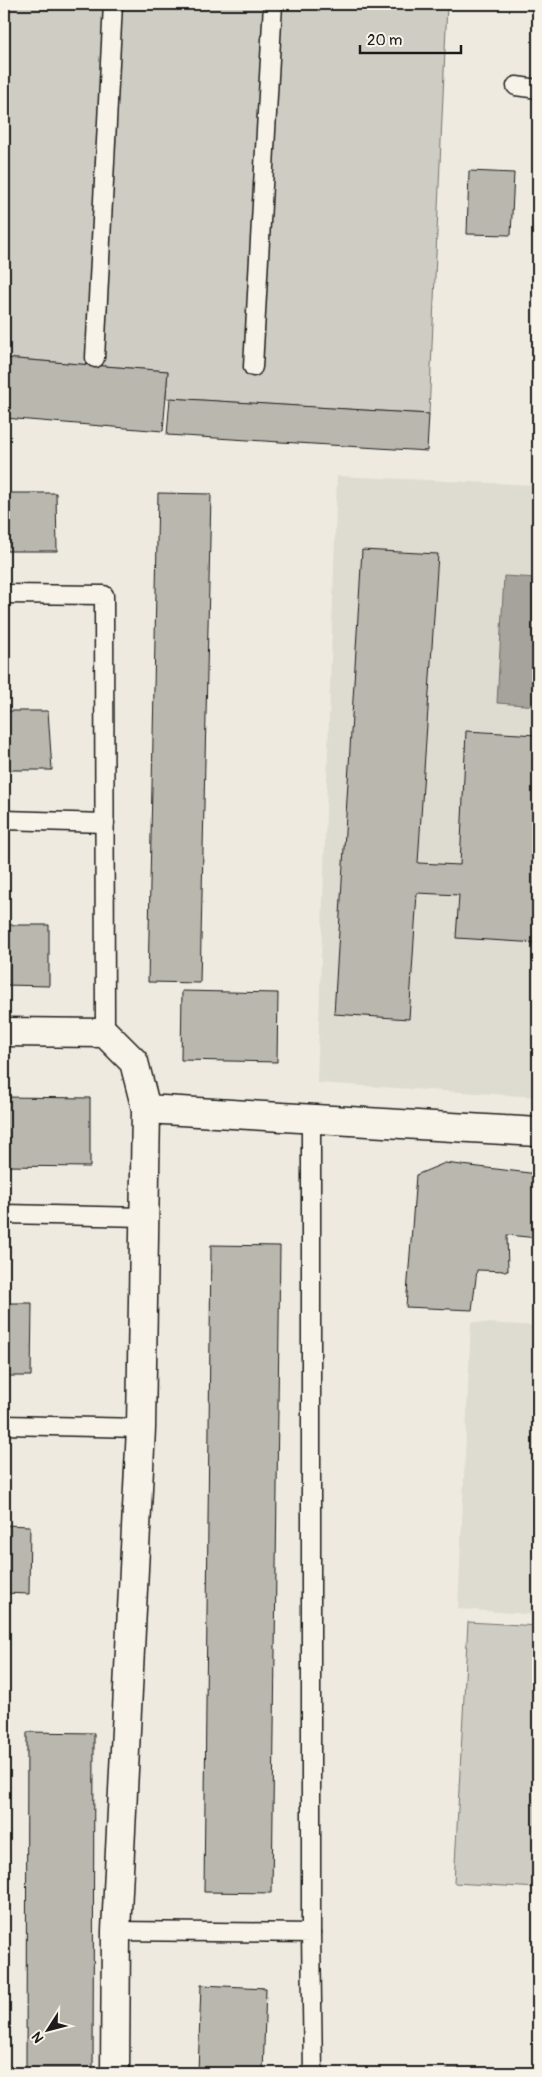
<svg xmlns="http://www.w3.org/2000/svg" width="542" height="2077" viewBox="0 0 542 2077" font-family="Pangolin,sans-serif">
  <rect width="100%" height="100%" fill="#eeeae0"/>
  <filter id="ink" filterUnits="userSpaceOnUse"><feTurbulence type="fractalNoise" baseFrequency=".02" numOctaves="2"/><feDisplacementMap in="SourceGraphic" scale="10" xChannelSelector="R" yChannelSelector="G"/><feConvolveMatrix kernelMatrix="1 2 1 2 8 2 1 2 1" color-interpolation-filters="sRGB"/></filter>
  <g filter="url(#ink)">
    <g fill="#dedbd1">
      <path d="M337 476 538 485V1097L317 1083Z"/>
      <path d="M471 1322 538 1326V1615L458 1609Z"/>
    </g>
    <g fill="#cfccc3" stroke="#767470">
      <path d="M4 4H447L429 414 166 398 168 371 4 358Z"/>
      <path d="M468 1622 538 1626V1888L454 1883Z"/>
      <path d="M447 2068 538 2073H447Z"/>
    </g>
    <path fill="#a6a39d" stroke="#6f6d69" d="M504 576 538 578V706L497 703Z"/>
    <g fill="#bab7af" stroke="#1c1c1c">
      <path d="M359 4H403V5Z"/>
      <path d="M469 171 514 173 511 235 467 234Z"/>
      <path d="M4 358 168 371 163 431 4 418Z"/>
      <path d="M170 398 429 414 427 451 167 435Z"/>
      <path d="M4 493H56L57 551H4Z"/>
      <path d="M158 493 211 494 200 983 148 982Z"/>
      <path d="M362 550 438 554 418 863 460 865 466 731 538 735V943L456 938 459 895 417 893 409 1019 334 1014Z"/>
      <path d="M4 711H48L52 770H4Z"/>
      <path d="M4 925H49V986L4 985Z"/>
      <path d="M182 991 278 993 277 1062 181 1060Z"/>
      <path d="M4 1097 90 1098V1167L4 1166Z"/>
      <path d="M445 1163 538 1174V1238L507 1235 508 1271 477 1270 472 1310 406 1307 416 1175Z"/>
      <path d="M211 1245 280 1246 272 1893 204 1892Z"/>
      <path d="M4 1303H32L31 1376H4Z"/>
      <path d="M4 1525 30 1526 29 1594 4 1593Z"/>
      <path d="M27 1732 94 1733 93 2070H26Z"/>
      <path d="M201 1985 266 1988 263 2073H198Z"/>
    </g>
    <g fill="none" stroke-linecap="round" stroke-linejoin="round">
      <defs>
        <g id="service">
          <path d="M516 86 538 89"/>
          <path d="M95 358 113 4"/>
          <path d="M253 367 273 4"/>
          <path d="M4 594 104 595 105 1033"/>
          <path d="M4 820 105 823"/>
          <path d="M4 1214 144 1217"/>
          <path d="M4 1425 141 1428"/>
          <path d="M116 1931 311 1933 313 2073"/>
          <path d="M311 1933V1119"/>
        </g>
        <g id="minor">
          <path d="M4 1032 105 1033 134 1062 146 1109 141 1428 116 1931 115 2073"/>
          <path d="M146 1109 538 1132"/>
        </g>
      </defs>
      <use href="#service" stroke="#1c1c1c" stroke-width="21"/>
      <use href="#minor" stroke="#1c1c1c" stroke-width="31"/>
      <use href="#service" stroke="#f7f3e8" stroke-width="18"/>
      <use href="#minor" stroke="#f7f3e8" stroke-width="28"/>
    </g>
  </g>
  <rect width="542" height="2077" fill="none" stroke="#f7f3e8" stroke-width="20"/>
  <rect x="10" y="10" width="522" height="2057" fill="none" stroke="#1c1c1c" stroke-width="2" filter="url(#ink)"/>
  <g transform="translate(48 2030) rotate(234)" stroke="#f7f3e8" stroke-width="4" paint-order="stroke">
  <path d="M0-4L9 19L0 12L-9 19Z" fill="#1c1c1c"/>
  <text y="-8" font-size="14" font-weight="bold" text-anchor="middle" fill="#1c1c1c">N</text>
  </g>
  <path d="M360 45v8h101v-8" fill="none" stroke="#1c1c1c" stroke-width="2.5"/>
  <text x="367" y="45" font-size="15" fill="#1c1c1c" stroke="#f7f3e8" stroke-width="4" paint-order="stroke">20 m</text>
</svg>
